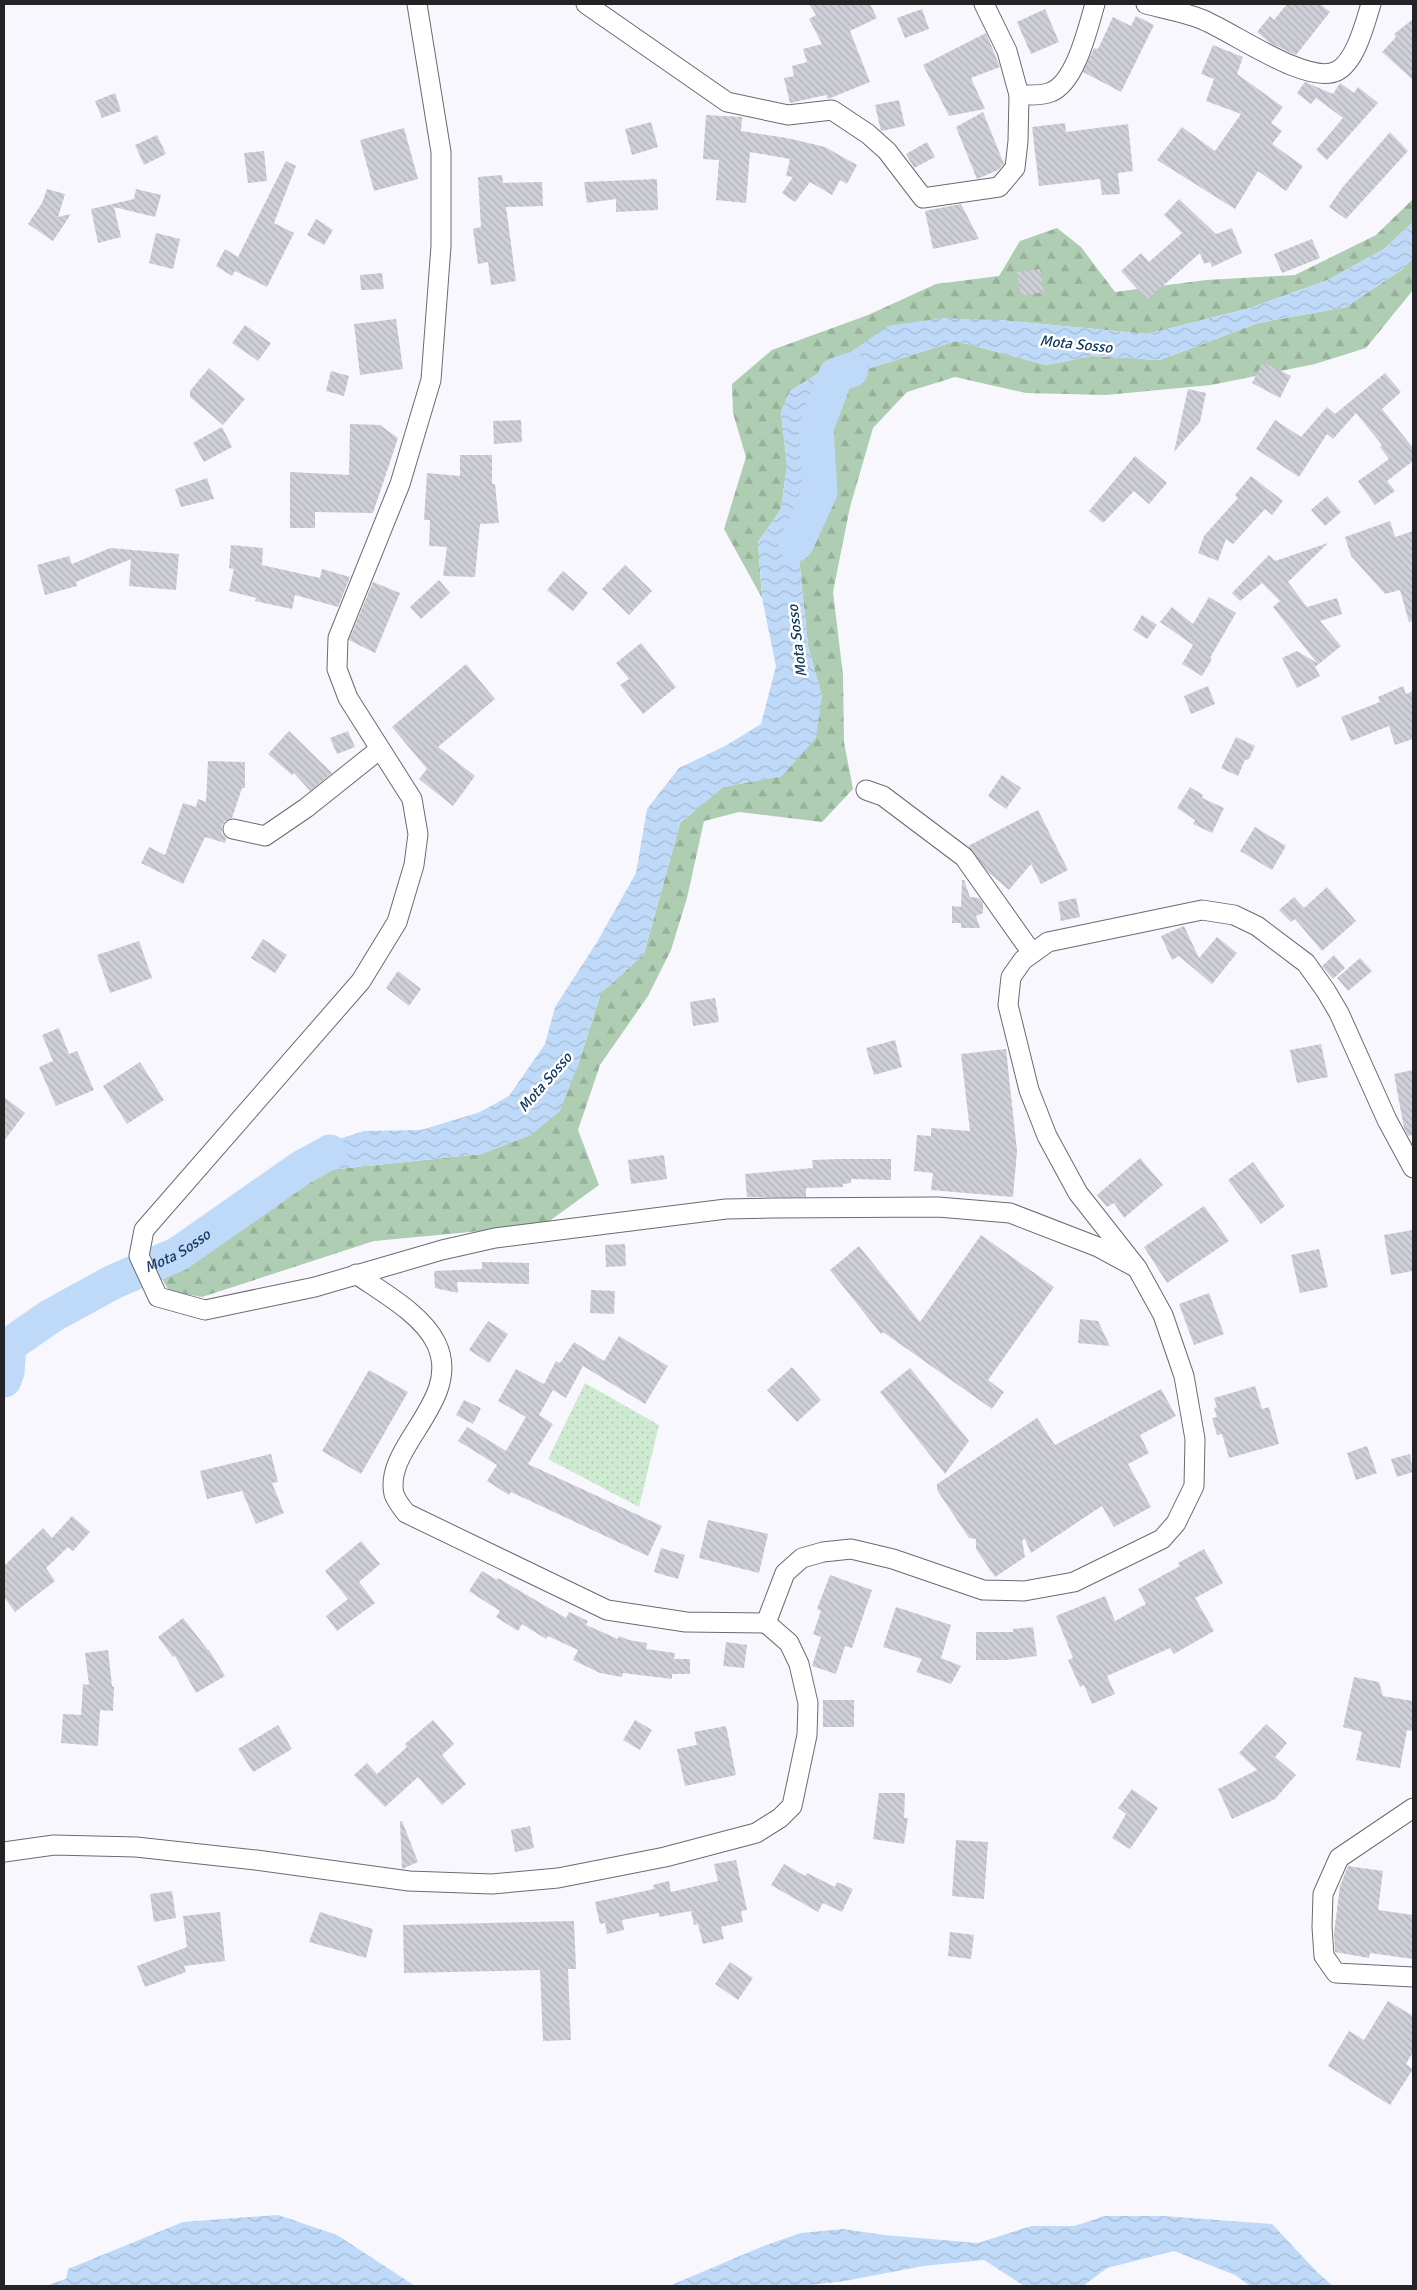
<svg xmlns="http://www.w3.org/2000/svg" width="1417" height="2290" viewBox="0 0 1417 2290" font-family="Signika,sans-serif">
  <defs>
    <pattern id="grass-dots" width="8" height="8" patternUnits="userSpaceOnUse" patternTransform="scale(1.25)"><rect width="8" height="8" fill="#ceebd1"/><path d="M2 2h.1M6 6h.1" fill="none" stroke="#b1c9b3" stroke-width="1.8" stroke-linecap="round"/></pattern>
    <pattern id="forest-firs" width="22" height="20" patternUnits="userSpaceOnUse" patternTransform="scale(1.25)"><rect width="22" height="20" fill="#aecdb2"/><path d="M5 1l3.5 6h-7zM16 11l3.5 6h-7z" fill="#96b099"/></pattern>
    <pattern id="water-waves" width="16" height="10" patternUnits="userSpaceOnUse" patternTransform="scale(1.25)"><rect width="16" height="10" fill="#bfdaf8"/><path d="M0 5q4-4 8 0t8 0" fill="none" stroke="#a4bbd4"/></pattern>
    <pattern id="building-back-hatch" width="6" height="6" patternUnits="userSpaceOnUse" patternTransform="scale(1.25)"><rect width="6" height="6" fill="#cecfd7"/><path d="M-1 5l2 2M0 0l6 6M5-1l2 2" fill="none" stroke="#b1b1b8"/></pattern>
  </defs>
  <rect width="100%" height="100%" fill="#f9f7fe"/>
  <path fill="url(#grass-dots)" d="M585 1383 659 1425 639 1507 548 1459Z"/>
  <g fill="url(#forest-firs)">
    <path d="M1413 199V222L1384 249 1328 280 1250 308 1147 334 999 320 832 365 790 391 781 412 787 465 781 509 758 542 762 598 724 529 746 457 733 413 732 384 772 350 868 315 936 284 999 276 1020 241 1057 228 1081 247 1115 292 1206 280 1295 275 1376 235Z"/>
    <path d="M1413 258V290L1366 348 1315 364 1211 385 1106 395 1026 393 955 377 907 392 873 428 850 507 833 592 843 675 844 742 853 789 822 822 739 812 704 821 687 898 671 950 648 996 600 1065 578 1130 599 1185 544 1225 374 1241 202 1297 169 1291 159 1273 229 1238 328 1170 482 1154 578 1065 601 993 644 954 680 823 723 787 782 776 822 697 808 646 799 558 819 517 808 460 812 417 861 371 956 341 1046 365 1092 356 1160 360 1258 323 1346 307 1401 270Z"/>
  </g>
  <g fill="url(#water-waves)">
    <path d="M1413 222V258L1401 270 1346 307 1258 323 1160 360 1092 356 1046 365 956 341 861 371 812 417 808 460 819 517 799 558 808 646 822 697 816 738 782 776 723 787 680 823 644 954 601 993 578 1065 560 1111 531 1135 482 1154 328 1170 261 1183 301 1151 364 1131 421 1130 480 1112 509 1096 545 1044 555 1007 597 942 636 873 647 809 679 768 725 746 761 724 776 666 762 598 758 542 781 509 787 465 781 412 790 391 832 365 888 326 942 318 999 320 1147 334 1250 308 1328 280 1384 249Z"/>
    <path d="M278 2215 337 2235 415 2286H45L66 2279 68 2269 183 2222Z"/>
    <path d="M1105 2216H1163L1272 2224 1317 2272 1333 2286H1250L1235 2275 1174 2251 1107 2268 1083 2286H1024L984 2260 923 2266 845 2281 802 2286H669L766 2245 801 2233 843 2229 884 2235 978 2243 1031 2226H1074Z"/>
  </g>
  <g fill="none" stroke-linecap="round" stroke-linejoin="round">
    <g stroke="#bfdaf8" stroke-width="35">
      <path d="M796 544 820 492 816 428 836 375 851 370"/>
      <path id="s1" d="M4 1380 7 1372 9 1345 51 1316 113 1282 178 1254 301 1168 330 1152"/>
    </g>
  </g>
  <g fill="url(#building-back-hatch)">
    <path d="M809 4H870L877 18 850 31 870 82 828 99 826 95 790 103 784 78 794 76 792 66 807 62 803 49 822 44 809 19 816 15Z"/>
    <path d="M1287 4H1320L1330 12 1296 55 1270 43 1257 32 1270 16 1274 20Z"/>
    <path d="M922 9 929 29 905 38 897 18Z"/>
    <path d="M1045 9 1059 42 1031 54 1017 22Z"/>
    <path d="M1136 16 1154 25 1121 92 1083 72 1094 48 1098 49 1113 17 1131 26Z"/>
    <path d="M1413 19V80L1382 52 1396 37 1394 34Z"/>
    <path d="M986 33 1000 67 971 78 985 109 949 116 923 65Z"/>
    <path d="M1213 45 1243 57 1237 74 1283 107 1271 123 1282 131 1272 144 1303 166 1286 191 1258 171 1235 209 1157 160 1182 127 1215 151 1241 114 1206 101 1214 79 1201 74Z"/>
    <path d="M1305 82 1333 94 1340 83 1354 93 1358 87 1378 103 1327 160 1316 150 1343 118 1316 98 1311 104 1297 93Z"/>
    <path d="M115 93 121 111 102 118 95 101Z"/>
    <path d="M899 100 905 126 881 131 875 105Z"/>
    <path d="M983 112 1004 164 998 170 977 179 956 127Z"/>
    <path d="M706 115 742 117 741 131 787 138 825 147 857 165 847 184 840 180 832 195 810 182 795 202 782 193 793 177 786 176 790 159 750 152 746 203 716 200 719 160 703 159Z"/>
    <path d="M651 122 658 147 632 155 625 129Z"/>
    <path d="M1065 123 1066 132 1128 124 1133 171 1118 173 1120 194 1102 195 1100 179 1039 186 1032 127Z"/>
    <path d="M404 128 418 179 374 191 360 140Z"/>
    <path d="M1390 132 1408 151 1346 219 1329 207 1342 188Z"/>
    <path d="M157 135 166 154 144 165 135 145Z"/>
    <path d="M927 142 935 157 914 168 906 154Z"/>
    <path d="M264 151 267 181 248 183 244 153Z"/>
    <path d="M286 161 296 166 274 223 294 233 267 287 235 271 232 276 216 266 225 249 238 257Z"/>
    <path d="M502 175 503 183 542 182 543 206 506 207 516 281 491 285 488 262 478 264 473 229 481 227 478 177Z"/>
    <path d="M657 179 658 210 616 212V199L587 203 584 182Z"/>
    <path d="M47 189 65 194 58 217 71 214 53 241 28 224 42 203Z"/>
    <path d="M136 189 161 195 155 217 114 207 121 237 98 243 91 209 134 199Z"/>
    <path d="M1179 199 1216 234 1232 228 1242 253 1212 267 1210 262 1204 264 1200 253 1147 300 1121 271 1141 253 1149 262 1182 233 1164 215Z"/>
    <path d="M961 204 979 239 933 249 925 211Z"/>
    <path d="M316 219 333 230 324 245 307 235Z"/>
    <path d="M156 233 180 239 173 269 149 263Z"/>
    <path d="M1312 239 1320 258 1282 273 1274 254Z"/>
    <path d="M1040 269 1044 292 1021 296 1017 272Z"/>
    <path d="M382 273 384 289 361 290 360 275Z"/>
    <path d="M396 319 403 369 360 375 354 324Z"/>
    <path d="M245 325 271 343 258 361 232 343Z"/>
    <path d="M1263 362 1291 376 1280 398 1252 383Z"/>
    <path d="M209 368 245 399 223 425 190 397V391Z"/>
    <path d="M331 371 349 376 344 396 326 391Z"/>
    <path d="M1385 373 1401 392 1382 409 1413 448V461L1387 481 1395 491 1375 505 1358 481 1389 459 1380 447 1382 445 1356 413 1333 439 1327 434 1299 477 1256 449 1275 420 1301 437 1327 407 1335 414Z"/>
    <path d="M1188 389 1206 393 1200 422 1174 452Z"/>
    <path d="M521 420 522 442 494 444 493 421Z"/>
    <path d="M350 424 380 425 398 438 373 513 315 512V528H290V472L349 475Z"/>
    <path d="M222 427 232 447 204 462 193 443Z"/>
    <path d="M460 455H492V484H495L499 523 480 524 475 577 443 576 447 547 429 546 430 520H424L427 473 460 476Z"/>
    <path d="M1135 456 1167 483 1149 504 1134 491 1103 523 1089 511Z"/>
    <path d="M1251 476 1283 501 1272 515 1265 509 1233 544 1226 539 1218 561 1198 553 1204 536 1238 498 1235 495Z"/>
    <path d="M207 478 214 499 181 507 175 489Z"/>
    <path d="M1327 496 1341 512 1325 526 1311 510Z"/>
    <path d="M1390 521 1395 537 1413 531V621L1409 622 1400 590 1385 594 1351 556 1345 537Z"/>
    <path d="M1328 543 1288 582 1307 607 1337 598 1342 614 1320 621 1341 646 1315 667 1320 676 1297 688 1282 658 1297 651 1317 663 1273 607 1280 601 1262 583 1240 601 1232 593 1269 555 1275 561Z"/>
    <path d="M231 545 263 548 262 565 320 578 322 569 350 577 338 607 295 595 292 609 255 601 256 598 229 591 234 569 229 568Z"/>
    <path d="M110 548 179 554 176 590 129 586 131 559 76 582 77 586 45 595 37 565 69 556 72 564Z"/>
    <path d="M625 565 652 591 629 615 602 589Z"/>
    <path d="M563 571 588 593 573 611 547 590Z"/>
    <path d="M439 580 450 593 421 619 410 607Z"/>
    <path d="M373 582 400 593 375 653 349 640Z"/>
    <path d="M1209 597 1236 613 1210 658 1212 659 1202 676 1182 664 1193 645 1160 622 1172 607 1193 624Z"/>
    <path d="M1142 615 1157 625 1147 639 1133 630Z"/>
    <path d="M641 643 676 687 643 714 620 685 629 679 616 663Z"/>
    <path d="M466 664 495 699 438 747 475 776 453 806 419 779 427 769 392 727Z"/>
    <path d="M1208 686 1215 704 1191 714 1184 696Z"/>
    <path d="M1403 686 1406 694 1413 691V739L1395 745 1389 726 1351 741 1341 717 1380 702 1378 697Z"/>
    <path d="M289 731 332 773 310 791 294 773 292 775 268 754Z"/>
    <path d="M348 731 355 747 337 754 330 738Z"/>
    <path d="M1236 737 1255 746 1249 759 1245 760 1238 776 1221 768Z"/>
    <path d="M208 761 245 762V788H242L232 818 225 821 222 826V833L226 838 225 843 205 837 183 884 141 863 149 847 165 855 183 803 196 807 198 799 206 802Z"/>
    <path d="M1002 775 1021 788 1006 809 988 796Z"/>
    <path d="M1190 787 1203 795 1202 798 1224 808 1212 833 1193 824 1195 820 1177 808Z"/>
    <path d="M1038 810 1068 870 1041 884 1031 864 1009 890 988 872 968 846Z"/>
    <path d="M1255 827 1286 846 1272 870 1240 851Z"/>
    <path d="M962 880H964L970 897 979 898 983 903V913L976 916 980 928H961V923H952V906L961 907Z"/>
    <path d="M1327 887 1356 921 1322 951 1295 919 1291 922 1279 910 1294 897 1304 908Z"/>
    <path d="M1076 898 1080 917 1061 921 1058 902Z"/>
    <path d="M1184 926 1199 958 1217 937 1237 953 1212 984 1179 956 1172 960 1161 936Z"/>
    <path d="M263 939 287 955 275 973 251 958Z"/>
    <path d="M139 941 152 978 110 993 97 955Z"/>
    <path d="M1334 955 1345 968 1333 979 1322 966Z"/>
    <path d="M1360 958 1372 971 1348 991 1337 978Z"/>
    <path d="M398 971 421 989 409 1006 386 988Z"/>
    <path d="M715 998 719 1022 693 1026 690 1002Z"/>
    <path d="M59 1028 69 1054 77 1051 94 1090 56 1106 39 1067 53 1061 42 1035Z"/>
    <path d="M895 1040 902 1067 874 1075 866 1048Z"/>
    <path d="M1321 1044 1328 1077 1297 1083 1290 1050Z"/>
    <path d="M1006 1049 1017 1151 1013 1197 931 1190 933 1173 914 1171 917 1135 931 1136V1128L970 1131 961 1054Z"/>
    <path d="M140 1062 164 1100 127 1124 103 1086Z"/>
    <path d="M1413 1070V1135L1408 1136 1404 1128 1394 1074Z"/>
    <path d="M4 1097 25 1113 4 1141Z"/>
    <path d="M664 1155 667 1179 631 1184 628 1160Z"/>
    <path d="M1140 1158 1163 1185 1124 1218 1114 1203 1107 1207 1097 1195Z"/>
    <path d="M840 1159H891V1180L851 1179V1183L843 1184V1187L806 1188V1197H747L745 1174 813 1168 812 1160Z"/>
    <path d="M1253 1162 1285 1206 1261 1224 1228 1180Z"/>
    <path d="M1204 1206 1229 1241 1167 1283 1144 1247Z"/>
    <path d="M1413 1230V1271L1391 1275 1384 1235Z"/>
    <path d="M981 1235 1054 1287 988 1380 1004 1392 992 1409 883 1332 881 1334 830 1270 859 1246 920 1322Z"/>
    <path d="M625 1244 626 1266 606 1267 605 1245Z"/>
    <path d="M1319 1249 1328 1287 1300 1293 1291 1255Z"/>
    <path d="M482 1262 529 1263V1284L457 1282 458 1293 435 1288 434 1271 482 1269Z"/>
    <path d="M591 1290 615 1291 614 1314 590 1313Z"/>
    <path d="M1209 1293 1224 1334 1194 1345 1179 1304Z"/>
    <path d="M1080 1319 1098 1321 1110 1346 1078 1343Z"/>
    <path d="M488 1321 508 1334 489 1363 469 1350Z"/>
    <path d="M619 1336 668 1366 645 1404 583 1366 566 1398 553 1390 539 1415 553 1424 528 1464 662 1526 648 1556 511 1492 509 1495 487 1481 497 1465 458 1441 467 1427 506 1451 526 1417 498 1401 516 1369 544 1384 556 1361 560 1363 574 1342 604 1361Z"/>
    <path d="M792 1367 821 1400 797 1422 767 1390Z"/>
    <path d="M910 1368 969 1441 945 1474 880 1392Z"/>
    <path d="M369 1370 408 1392 361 1474 322 1451Z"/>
    <path d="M1255 1386 1262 1409 1269 1407 1279 1444 1229 1458 1222 1434 1217 1435 1212 1418 1217 1417 1214 1408 1217 1407 1214 1398Z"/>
    <path d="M1161 1389 1176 1416 1140 1435 1149 1453 1128 1464 1151 1507 1114 1527 1102 1506 1031 1553 1025 1539 1022 1540 1025 1557 995 1577 976 1549V1539L969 1538 937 1490V1484L1037 1418 1055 1445Z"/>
    <path d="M464 1400 481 1408 473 1424 456 1415Z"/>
    <path d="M1367 1446 1377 1473 1356 1480 1347 1453Z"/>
    <path d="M271 1454 278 1482 272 1483 284 1513 256 1524 242 1491 207 1499 200 1471Z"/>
    <path d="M1410 1454 1413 1472 1397 1477 1391 1459Z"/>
    <path d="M72 1516 90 1532 73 1551 68 1547 46 1568 55 1581 15 1612 4 1597V1566L43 1528 52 1538Z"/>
    <path d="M708 1520 768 1534 759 1573 699 1558Z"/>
    <path d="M361 1541 380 1564 359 1582 375 1603 337 1631 326 1616 348 1599 325 1571Z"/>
    <path d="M661 1548 685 1555 678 1579 654 1572Z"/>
    <path d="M1204 1549 1223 1583 1195 1598 1214 1631 1174 1654 1170 1648 1107 1676 1115 1694 1092 1704 1084 1685 1080 1687 1068 1660 1073 1658 1056 1616 1105 1596 1115 1621 1146 1604 1138 1589 1180 1566 1178 1563Z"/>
    <path d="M482 1571 497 1580 498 1578 566 1618 569 1612 588 1621 586 1625 618 1639 619 1636 629 1640 647 1643 646 1649 675 1653 674 1659H690V1674H672V1679L623 1673 622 1677 600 1673 573 1660 578 1650 548 1636 546 1639 522 1624 518 1631 496 1617 500 1611 469 1591Z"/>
    <path d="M830 1575 872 1590 852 1648 845 1646 836 1674 812 1666 821 1637 813 1634 821 1611 817 1609Z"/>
    <path d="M896 1607 951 1625 941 1658 961 1666 951 1684 916 1672 922 1659 883 1647Z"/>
    <path d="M183 1618 208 1650H209L225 1676 196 1693 175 1656 173 1657 158 1637Z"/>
    <path d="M1033 1627 1037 1656 1006 1660H976V1632H1013V1629Z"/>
    <path d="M726 1642 747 1645 744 1668 723 1666Z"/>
    <path d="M108 1650 112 1686 114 1687 113 1711 100 1710 98 1746 61 1743 63 1714 81 1715 83 1684 89 1685 85 1653Z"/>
    <path d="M1354 1677 1379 1682 1383 1696 1413 1701V1731L1407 1730 1400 1768 1356 1760 1362 1732 1343 1727Z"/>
    <rect x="823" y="1700" width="31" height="27"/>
    <path d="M433 1720 454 1744 442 1755 466 1784 442 1805 418 1777 385 1807 354 1775 367 1763 377 1774 407 1747 405 1744Z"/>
    <path d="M635 1720 652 1730 640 1750 623 1740Z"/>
    <path d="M1266 1724 1287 1743 1275 1757 1296 1775 1275 1799 1232 1819 1218 1789 1257 1770 1239 1753Z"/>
    <path d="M278 1725 292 1749 253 1772 238 1749Z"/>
    <path d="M726 1726 736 1775 685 1786 677 1749 697 1745 694 1732Z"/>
    <path d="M1132 1789 1158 1808 1130 1849 1112 1838 1126 1814 1118 1808Z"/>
    <path d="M879 1793H905L904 1818H908L904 1844 873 1839Z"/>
    <path d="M400 1821H402L418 1862 402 1869Z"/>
    <path d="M530 1826 534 1848 515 1852 511 1830Z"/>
    <path d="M956 1840 988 1842 984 1899 952 1896Z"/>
    <path d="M736 1860 747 1910 741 1911 743 1922 721 1927 724 1939 703 1944 698 1924 694 1925 691 1911 659 1917V1913L622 1920 624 1930 607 1934 605 1923 600 1924 595 1902 654 1889 653 1885 669 1881 671 1892 718 1881 714 1864Z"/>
    <path d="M784 1864 805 1876 807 1873 835 1887 837 1882 853 1889 842 1912 823 1903 818 1912 771 1885Z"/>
    <path d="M1348 1866 1383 1871 1378 1910 1413 1915V1959L1370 1953 1369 1958 1335 1952 1334 1933 1340 1886Z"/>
    <path d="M172 1891 176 1918 154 1922 150 1894Z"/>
    <path d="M220 1912 225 1961 184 1966 186 1972 145 1987 137 1966 187 1947 183 1916Z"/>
    <path d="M320 1912 373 1929 366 1958 309 1942Z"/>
    <path d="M574 1921 576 1969H568L571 2040 543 2041 540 1970 404 1973 403 1925Z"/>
    <path d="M950 1932 974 1935 971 1959 948 1956Z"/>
    <path d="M730 1962 753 1978 738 2000 715 1984Z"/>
    <path d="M1388 2001 1413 2016V2052L1406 2064 1413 2069 1390 2105 1328 2066 1349 2031 1364 2040Z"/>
  </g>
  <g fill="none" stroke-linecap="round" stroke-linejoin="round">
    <defs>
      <g id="minor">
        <path d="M417 4 441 152V246L431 380 400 484 338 638 337 669 348 698 412 799 418 834 414 865 397 922 361 981 144 1230 139 1256 158 1297 205 1310 315 1287 442 1250 495 1238 726 1209 773 1208 938 1207 1010 1213 1098 1247 1137 1268 1078 1193 1047 1136 1029 1090 1008 1005 1011 977 1023 960 1048 942 1202 910 1234 915 1257 926 1306 963 1326 991 1339 1013 1387 1120 1413 1168"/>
        <path d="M586 4 727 102 788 115 832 110 868 134 887 151 923 198 999 187 1015 168 1018 141 1019 95C1029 95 1042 96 1051 92 1076 82 1088 27 1095 4"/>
        <path d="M984 4 1007 51 1019 95"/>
        <path d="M1146 4C1164 9 1184 12 1201 19 1232 31 1307 86 1337 71 1356 61 1365 23 1371 4"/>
        <path d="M866 790 883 796 964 857 1032 953"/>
        <path d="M233 829 265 836 306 808 380 749"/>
        <path d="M356 1274C382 1292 422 1314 436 1343 464 1400 383 1446 394 1494 396 1500 402 1508 406 1513L607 1610 686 1622 766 1623 785 1573 802 1558 823 1552 851 1549 893 1559 983 1590 1024 1591 1074 1582 1162 1539 1176 1523 1194 1486 1195 1439 1184 1376 1163 1315 1137 1268"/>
        <path d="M1413 1808 1339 1858 1323 1894 1322 1927 1324 1956 1336 1973 1413 1977"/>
        <path d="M4 1852 54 1845 136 1847 256 1860 409 1881 492 1884 558 1878 665 1857 756 1833 780 1818 792 1806 807 1735 808 1703 799 1664 789 1643 766 1623"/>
      </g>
    </defs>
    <use href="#minor" stroke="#6c6a71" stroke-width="21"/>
    <use href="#minor" stroke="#fff" stroke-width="19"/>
  </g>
  <g text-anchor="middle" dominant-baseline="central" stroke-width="5" stroke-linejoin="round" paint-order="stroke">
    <g font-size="15" font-style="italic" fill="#11385e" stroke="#fff">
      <text transform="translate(1076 344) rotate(6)">Mota Sosso</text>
      <text transform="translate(797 641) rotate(-97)">Mota Sosso</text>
      <text transform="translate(545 1082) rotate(-49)">Mota Sosso</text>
      <text stroke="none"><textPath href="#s1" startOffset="229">Mota Sosso</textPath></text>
    </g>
  </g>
  <rect width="1417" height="2290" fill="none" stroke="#242326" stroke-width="10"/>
</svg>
